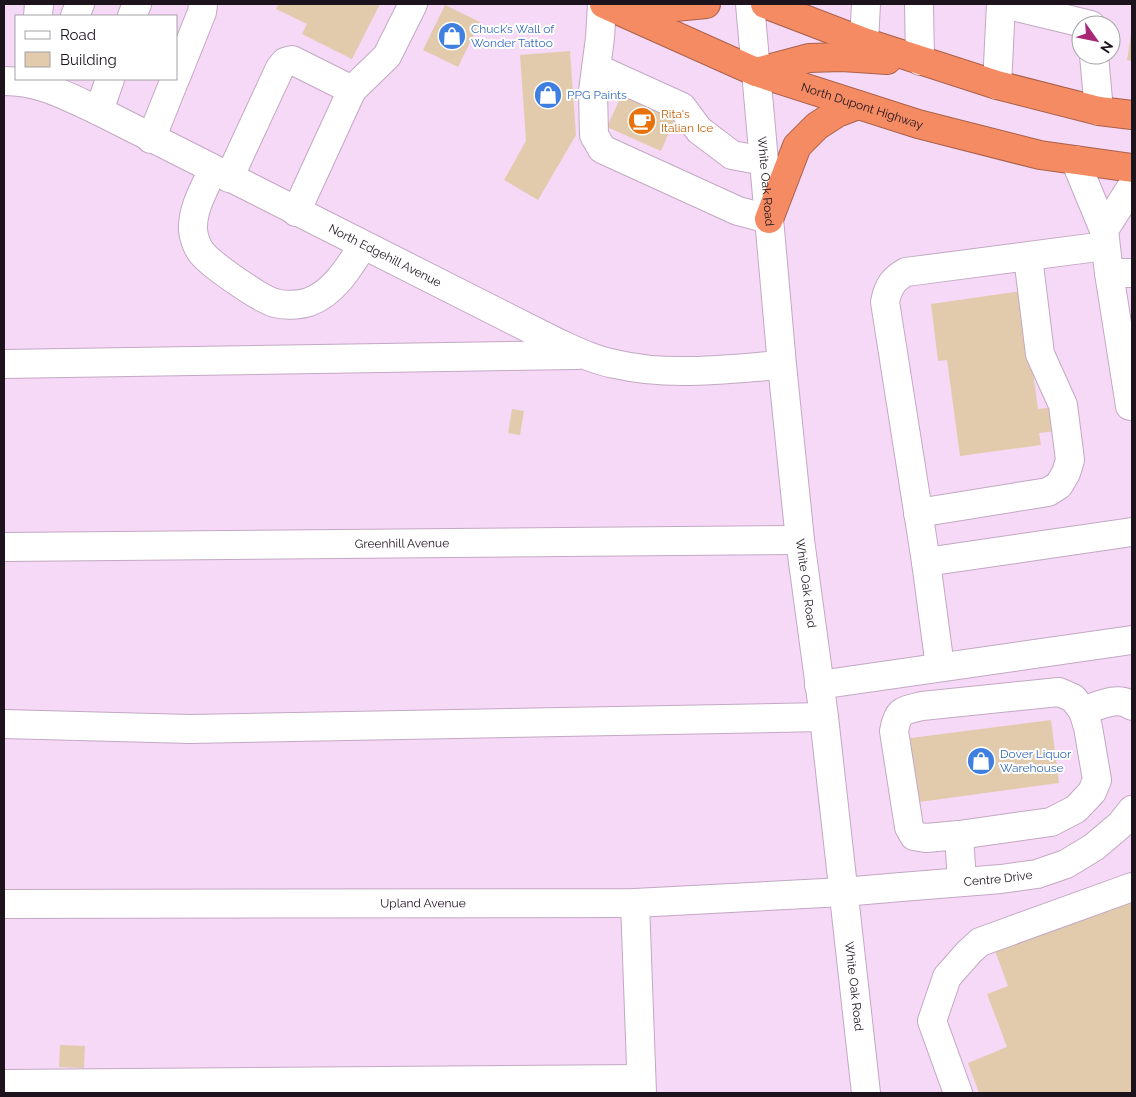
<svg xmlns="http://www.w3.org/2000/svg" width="1136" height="1097" viewBox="0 0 1136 1097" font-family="Raleway,sans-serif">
  <rect width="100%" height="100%" fill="#f5d9f6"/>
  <g fill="#e2cbac">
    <path d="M279 4H380L352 59 302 34 307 24 276 9Z"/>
    <path d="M445 5 480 22 458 67 423 50Z"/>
    <path d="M1131 35H1132V61L1127 60Z"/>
    <path d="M570 51 576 135 538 200 504 180 526 141 520 55Z"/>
    <path d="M623 92 676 116 661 151 607 127Z"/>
    <path d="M1022 291 1038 409 1054 407 1057 431 1039 433 1041 445 960 456 947 360 938 361 931 304Z"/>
    <path d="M512 409 524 411 520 435 508 433Z"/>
    <path d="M1051 720 1059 783 912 803 903 739Z"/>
    <path d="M1132 900V1093H979L968 1063 1007 1047 987 994 1008 986 995 951Z"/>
    <path d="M60 1045 85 1046 84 1068 59 1067Z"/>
  </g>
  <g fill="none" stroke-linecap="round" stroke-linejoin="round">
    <defs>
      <g id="minor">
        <path d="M602 4 600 38 593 91 594 135 602 149 738 211 769 219"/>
        <path id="s1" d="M750 4 782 365 800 540 824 717 866 1093"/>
        <path d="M919 4 920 61"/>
        <path d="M1004 4 1091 25"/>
        <path d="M38 16 39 4"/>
        <path d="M75 16 80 4"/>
        <path d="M132 16 137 4"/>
        <path d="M864 42 866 4"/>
        <path d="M1094 55 1099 111"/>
        <path d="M596 68 682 107 699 130 732 155 764 161"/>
        <path d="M176 77 202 12 203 4"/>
        <path id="s2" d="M4 81C41 81 66 96 99 111L554 341C574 350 593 360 615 364 670 377 726 369 782 365"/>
        <path d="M997 85 1001 4"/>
        <path d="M352 90 387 56 413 4"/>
        <path d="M99 111 110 79"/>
        <path d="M151 139 175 79"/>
        <path d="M1075 160 1104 230 1109 273 1130 406 1132 405"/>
        <path d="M213 170C204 189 192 209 193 230 194 238 196 245 201 252 210 264 260 299 275 303 285 306 300 305 309 302 334 293 350 266 363 245"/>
        <path d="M229 178 280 68 285 62 292 60 352 90 296 212"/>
        <path d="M1104 230 1132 186"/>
        <path d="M1109 273H1132"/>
        <path d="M4 364 577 355"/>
        <path d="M918 513 1048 492 1059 485 1066 473 1070 460 1063 405 1040 354 1028 257"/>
        <path id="s3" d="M4 547 800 540"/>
        <path d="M926 562 885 302C888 287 893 279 906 272L1105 246"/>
        <path d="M940 667 926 562 1132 532"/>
        <path d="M819 685 1132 640"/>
        <path d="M1059 692 1073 698 1083 711 1088 727 1097 780 1092 792 1076 809 1051 822 959 835 926 838 914 836 909 827 894 731C898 710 902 711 922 706Z"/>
        <path d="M1083 711C1098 706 1118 695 1132 706"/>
        <path d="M4 724 190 729 824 717"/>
        <path d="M959 835 962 882"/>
        <path d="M635 903 642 1093"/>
        <path id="s4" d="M4 904 635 903 843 892 901 887 1001 879 1037 874 1066 864 1094 847 1120 825 1132 810"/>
        <path d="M4 1084 641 1079"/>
        <path d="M958 1093 932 1021 947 977 969 952 980 942 1132 887"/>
      </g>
      <g id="highway">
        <path id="s5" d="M604 4 756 72 918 124 1040 155 1132 168"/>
        <path d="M618 4 675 7 706 4"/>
        <path d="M765 4 864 42 997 85 1099 111 1132 115"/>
        <path d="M756 72 809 58 842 57 887 60"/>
        <path d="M769 219 797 146 817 126 837 113 858 105"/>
      </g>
    </defs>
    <use href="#minor" stroke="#c3a8c3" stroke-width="30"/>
    <use href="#highway" stroke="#a9614a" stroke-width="30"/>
    <use href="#minor" stroke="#fff" stroke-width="28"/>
    <use href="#highway" stroke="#f58b63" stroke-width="28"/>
  </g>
  <defs>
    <symbol id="shop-disc" viewBox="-11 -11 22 22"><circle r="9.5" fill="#3f7fe0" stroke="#fff"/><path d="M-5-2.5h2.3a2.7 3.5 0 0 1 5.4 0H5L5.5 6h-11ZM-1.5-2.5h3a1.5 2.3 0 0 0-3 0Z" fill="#fff"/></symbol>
    <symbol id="cafe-disc" viewBox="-11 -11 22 22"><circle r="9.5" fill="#e8710a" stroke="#fff"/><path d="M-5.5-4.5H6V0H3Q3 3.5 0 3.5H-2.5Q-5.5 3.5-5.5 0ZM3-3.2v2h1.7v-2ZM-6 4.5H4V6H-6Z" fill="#fff"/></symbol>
  </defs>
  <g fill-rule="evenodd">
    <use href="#shop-disc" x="436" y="20" width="32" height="32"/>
    <use href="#shop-disc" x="532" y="79" width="32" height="32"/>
    <use href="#cafe-disc" x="626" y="105" width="32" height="32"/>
    <use href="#shop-disc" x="965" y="745" width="32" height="32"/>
  </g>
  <g text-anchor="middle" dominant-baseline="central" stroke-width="4" stroke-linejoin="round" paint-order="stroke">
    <g font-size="12" fill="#366cbe" stroke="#fff" text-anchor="start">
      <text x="471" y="29">Chuck’s Wall of<tspan x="471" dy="14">Wonder Tattoo</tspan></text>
      <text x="567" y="95">PPG Paints</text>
      <text x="1000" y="754">Dover Liquor<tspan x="1000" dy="14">Warehouse</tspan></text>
    </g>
    <g font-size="12" fill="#1c131d" stroke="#fff">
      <text stroke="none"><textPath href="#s5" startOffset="278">North Dupont Highway</textPath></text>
      <text stroke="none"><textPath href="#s1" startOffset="178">White Oak Road</textPath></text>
      <text stroke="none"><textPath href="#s2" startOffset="421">North Edgehill Avenue</textPath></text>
      <text stroke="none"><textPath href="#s3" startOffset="398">Greenhill Avenue</textPath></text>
      <text stroke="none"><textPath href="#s1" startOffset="582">White Oak Road</textPath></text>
      <text stroke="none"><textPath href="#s4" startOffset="995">Centre Drive</textPath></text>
      <text stroke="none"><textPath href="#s4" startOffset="419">Upland Avenue</textPath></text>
      <text stroke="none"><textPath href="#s1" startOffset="988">White Oak Road</textPath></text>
    </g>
    <g font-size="12" fill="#c56008" stroke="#fff" text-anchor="start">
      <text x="661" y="114">Rita's<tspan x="661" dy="14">Italian Ice</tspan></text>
    </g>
  </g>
  <rect width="1136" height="1097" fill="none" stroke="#1c131d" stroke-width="10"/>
  <rect x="15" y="15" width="162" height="65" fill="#ffffff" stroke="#a4a1a5"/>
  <rect x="25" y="31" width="25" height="8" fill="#ffffff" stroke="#a4a1a5"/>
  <text x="60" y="40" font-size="15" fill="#1c131d">Road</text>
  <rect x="25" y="52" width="25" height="15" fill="#e2cbac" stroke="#a4a1a5"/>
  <text x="60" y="65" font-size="15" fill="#1c131d">Building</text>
  <g transform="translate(1096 40) rotate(123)"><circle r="24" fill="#ffffff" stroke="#a4a1a5"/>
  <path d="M0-4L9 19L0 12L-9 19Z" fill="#a82776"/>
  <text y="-8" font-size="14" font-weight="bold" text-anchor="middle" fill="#1c131d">N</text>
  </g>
</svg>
